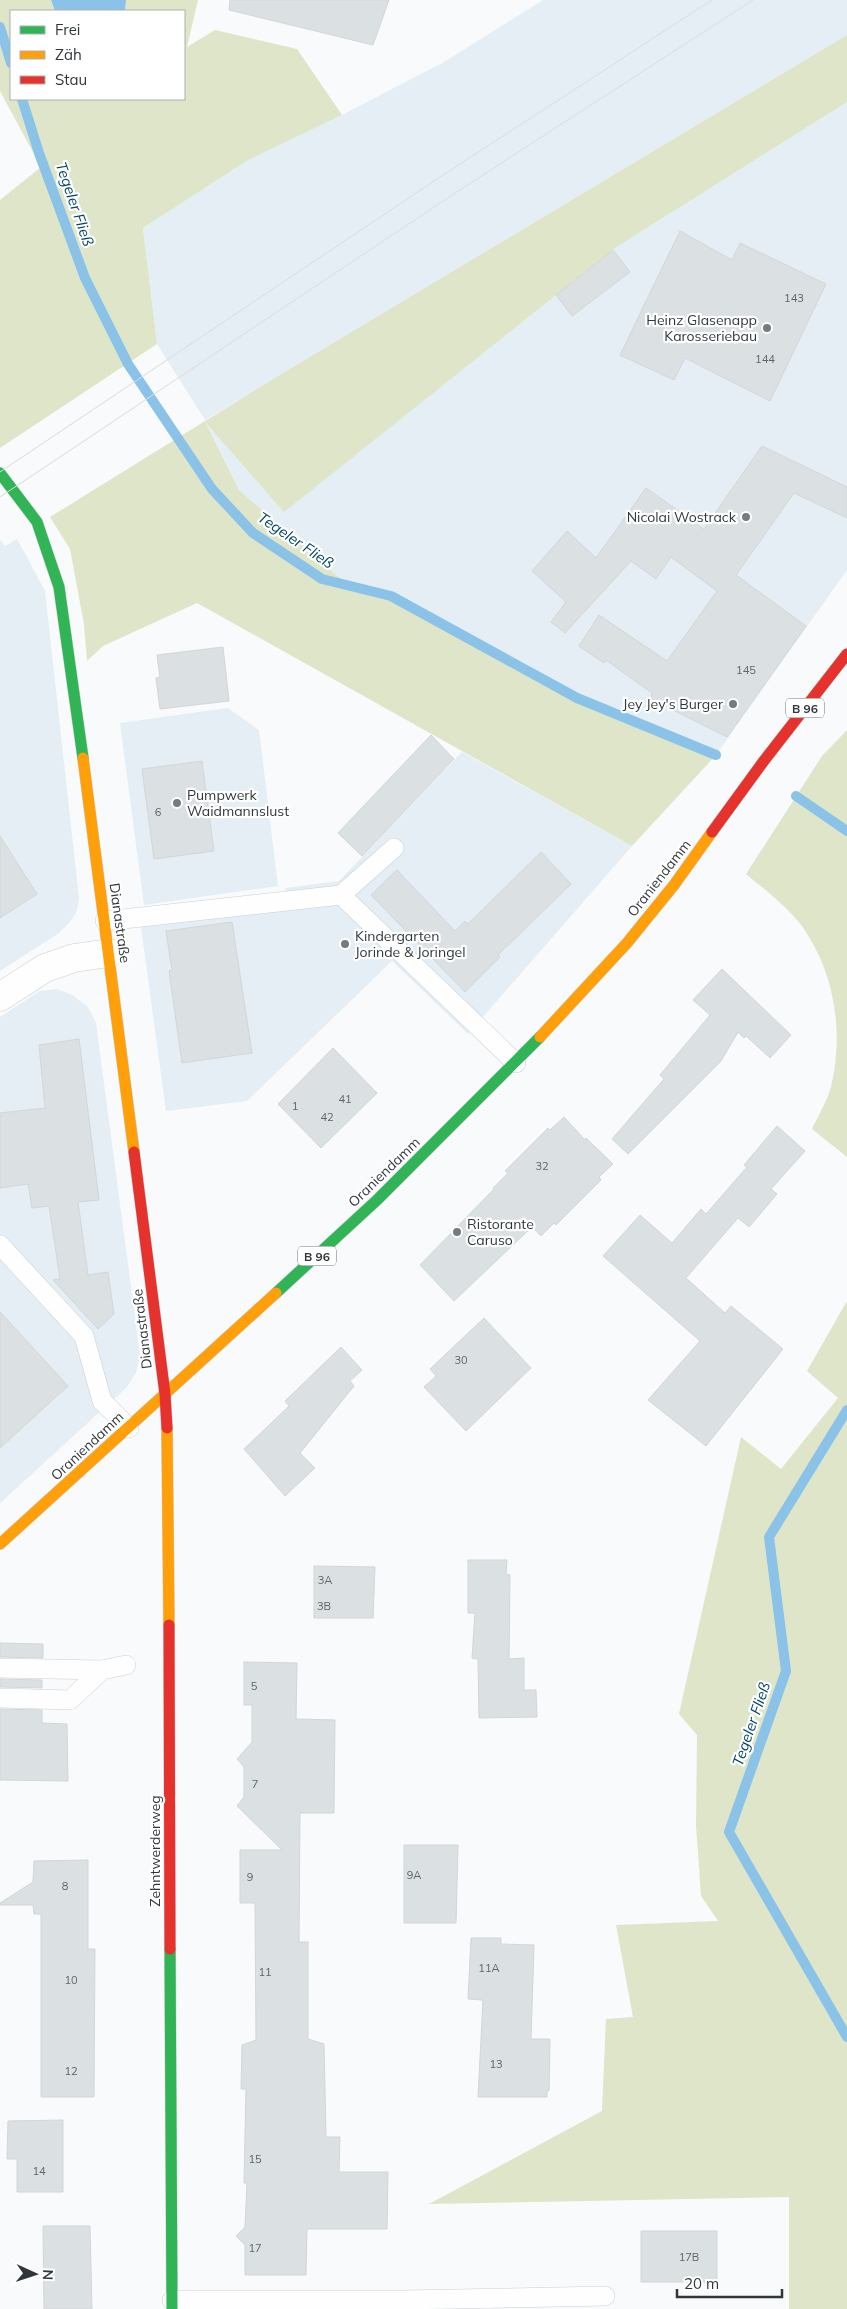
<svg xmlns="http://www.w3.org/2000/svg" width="847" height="2309" viewBox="0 0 847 2309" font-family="Mulish,sans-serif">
  <rect width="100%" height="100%" fill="#f8fafb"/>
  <g fill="#e5eef4">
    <path d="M543 0H847V35L205 420 284 511 615 248 847 102V570L716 755 577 698 391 596 348 585 239 490 205 420 157 344 143 228 248 160 342 115 444 62Z"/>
    <path d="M17 539 45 591 79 898 77 911 69 923 59 933 0 971V540L5 546Z"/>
    <path d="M228 708 259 730 278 886 144 905 120 723Z"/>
    <path d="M462 752 632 846 468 1034 392 961 247 1101 166 1111 141 927 287 909 285 888 339 881Z"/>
    <path d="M57 989 72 995 87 1006 96 1023 140 1355 136 1373 127 1387 0 1503V1017L40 991Z"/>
  </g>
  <g fill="#dfe5c8">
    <path d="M0 0H51L55 11H11V99H184V11H125L126 0H198L187 47 215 30 297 49 342 115 248 160 143 228 157 344 0 448V200L41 167 0 91Z"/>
    <path d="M847 35V102L615 248 284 512 206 423 239 490 348 585 391 596 577 698 716 755 632 846 197 603 103 646 87 661 84 624 70 549 50 517 278 376Z"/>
    <path d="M847 730V1157L812 1129C818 1116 827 1101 831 1087 844 1032 835 973 802 926 786 905 765 890 746 874L822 756Z"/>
    <path d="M847 1301V2309H789V2197L429 2204 602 2111 606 2019 633 2017 616 1925 718 1921 701 1896 696 1825 697 1735 679 1714 741 1437 781 1469 838 1398 807 1371Z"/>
  </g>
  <path fill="#8ac3e7" d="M51 0H126L125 11H55Z"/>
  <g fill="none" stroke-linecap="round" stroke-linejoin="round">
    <g stroke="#8ac3e7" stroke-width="10">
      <path d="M0 27 11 63"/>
      <path d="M22 99 39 153 85 278 128 364 212 489 253 533 322 579 391 596 577 698 716 755"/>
      <path d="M796 796 847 831"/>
      <path d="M847 1410 769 1537 786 1671 729 1832 847 2037"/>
    </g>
  </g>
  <g fill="#dbe0e3" stroke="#d2d6d9">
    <path d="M230 0H389L373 45 229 10Z"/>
    <path d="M680 231 732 260 740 243 826 284 770 401 685 358 674 380 620 355Z"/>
    <path d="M613 250 630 272 572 316 556 295Z"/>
    <path d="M762 446 847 487V518L794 493 736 575 806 626 727 737 663 705 651 698 652 693 606 660 604 663 579 646 599 615 667 661 717 591 671 557 656 579 631 561 565 633 551 622 566 602 532 571 567 531 596 558 646 488 704 529Z"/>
    <path d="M223 647 229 701 160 709 156 678 160 677 157 655Z"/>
    <path d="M431 735 454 759 362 856 338 833Z"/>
    <path d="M202 761 214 851 154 859 142 769Z"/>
    <path d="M0 836 37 894 0 918Z"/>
    <path d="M541 852 571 884 498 955 500 957 465 992 371 895 397 870 455 931 465 921 468 924Z"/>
    <path d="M232 922 252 1053 182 1063 169 971 172 970 166 931Z"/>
    <path d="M722 969 791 1035 770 1058 746 1036 744 1038 738 1032 721 1061 628 1154 612 1139 664 1079 660 1075 710 1015 693 1000Z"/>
    <path d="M79 1039 99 1200 78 1202 88 1275 108 1272 114 1314 98 1329 53 1280 60 1279 49 1206 32 1208 28 1184 0 1188V1113L45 1108 39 1045Z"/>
    <path d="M333 1048 377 1093 321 1148 278 1104Z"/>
    <path d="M564 1117 585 1140 586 1138 613 1164 599 1177 601 1180 556 1225 554 1223 541 1236 532 1227 454 1301 420 1265 494 1189 493 1188 508 1173 505 1171 548 1128 550 1130Z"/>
    <path d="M777 1126 805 1151 771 1189 777 1194 749 1227 738 1218 686 1278 725 1313 731 1306 783 1349 706 1446 648 1400 700 1341 603 1256 640 1215 672 1243 701 1209 706 1214 747 1167 744 1165Z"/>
    <path d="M0 1312 68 1386 0 1448Z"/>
    <path d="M484 1318 531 1368 466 1431 424 1387 436 1376 430 1369Z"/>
    <path d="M341 1347 362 1370 350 1381 354 1386 300 1453 315 1468 285 1496 244 1449 289 1406 285 1401Z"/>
    <path d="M468 1560H507L506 1574 510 1575 509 1659 524 1658V1690H536L537 1717 479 1718 478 1659 472 1658 475 1613H468Z"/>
    <path d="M314 1566 375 1567 373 1618H314Z"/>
    <path d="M0 1643 43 1644V1658L0 1657Z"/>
    <path d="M244 1662 297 1663 296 1719 335 1720 334 1813H300L299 1942H308V2039L324 2044 326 2137H340L339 2172H388L387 2229H307L306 2275H245V2245L236 2236 245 2227 247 2183H244L246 2089H241L242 2045 256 2040 255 1903H240V1850H282L237 1806 244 1797V1767L237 1759 252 1742V1705H244Z"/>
    <path d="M0 1679 42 1680V1688L0 1687Z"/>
    <path d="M0 1709 42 1710V1723L67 1724 68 1781 0 1780Z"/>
    <path d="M404 1845H458L456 1923H404Z"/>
    <path d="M88 1860V1949H95L94 2097H41V1914H34L33 1905H0V1903L33 1882 34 1861Z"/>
    <path d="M471 1938H501V1944L534 1945 531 2039H550L549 2091H547V2097H478L483 2000 468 1999Z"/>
    <path d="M63 2120V2192H17V2159H7L8 2121Z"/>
    <path d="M43 2226H90L92 2309H44Z"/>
    <rect x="641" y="2231" width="76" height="51"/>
  </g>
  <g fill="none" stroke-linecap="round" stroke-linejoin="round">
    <defs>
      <g id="lane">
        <path d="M394 848 341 895 516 1063"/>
        <path d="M105 921 341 895"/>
        <path d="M0 1245 84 1336 102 1401 129 1428"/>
        <path d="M0 1668 102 1670"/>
        <path d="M0 1698 70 1700 102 1670 126 1665"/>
        <path d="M172 2300H403L605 2296"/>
      </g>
      <path id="street" d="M0 997 45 968 74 958 109 953"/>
      <g id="fast">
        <path d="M0 473 37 522 59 587 83 758"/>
        <path d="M276 1293 377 1200 540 1037"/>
        <path d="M170 1949 172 2309"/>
      </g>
      <g id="slow">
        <path d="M83 758 134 1152"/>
        <path d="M540 1037 627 943 674 885 712 832"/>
        <path d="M167 1428 169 1625"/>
        <path d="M0 1544 276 1293"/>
      </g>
      <g id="jam">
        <path d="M712 832 763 762 847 654"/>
        <path d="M134 1152 165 1394 167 1428"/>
        <path d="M169 1625 170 1949"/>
      </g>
    </defs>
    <use href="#lane" stroke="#cbd0d2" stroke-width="20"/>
    <use href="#street" stroke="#cbd0d2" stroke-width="29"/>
    <use href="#fast" stroke="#cbd0d2" stroke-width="12"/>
    <use href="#slow" stroke="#cbd0d2" stroke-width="12"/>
    <use href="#jam" stroke="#cbd0d2" stroke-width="12"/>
    <use href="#lane" stroke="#fefefe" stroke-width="19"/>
    <use href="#street" stroke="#fefefe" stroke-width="28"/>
    <use href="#fast" stroke="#30b455" stroke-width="11"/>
    <use href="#slow" stroke="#ff9f0a" stroke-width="11"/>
    <use href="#jam" stroke="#e5322d" stroke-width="11"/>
    <g stroke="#dbdcdc" stroke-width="1">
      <path d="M0 472 437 179 712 0"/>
      <path d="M0 497 449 197 753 0"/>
    </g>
  </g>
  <g fill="#767b7e" stroke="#fff" stroke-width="2">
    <circle cx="767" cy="328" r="5"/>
    <circle cx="746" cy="517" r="5"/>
    <circle cx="733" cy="704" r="5"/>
    <circle cx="177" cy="803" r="5"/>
    <circle cx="345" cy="944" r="5"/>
    <circle cx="457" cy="1232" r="5"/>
  </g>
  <g text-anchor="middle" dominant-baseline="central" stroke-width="4.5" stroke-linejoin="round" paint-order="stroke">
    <g font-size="11" fill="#5e6468">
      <text x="794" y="298">143</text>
      <text x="765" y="359">144</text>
      <text x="746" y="670">145</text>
      <text x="158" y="812">6</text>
      <text x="345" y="1099">41</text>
      <text x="295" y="1106">1</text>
      <text x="327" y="1117">42</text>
      <text x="542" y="1166">32</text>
      <text x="461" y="1360">30</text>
      <text x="325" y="1580">3A</text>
      <text x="324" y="1606">3B</text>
      <text x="254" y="1686">5</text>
      <text x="255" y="1784">7</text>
      <text x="414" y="1875">9A</text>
      <text x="250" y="1877">9</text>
      <text x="65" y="1886">8</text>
      <text x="489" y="1968">11A</text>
      <text x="265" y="1972">11</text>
      <text x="71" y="1980">10</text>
      <text x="496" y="2064">13</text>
      <text x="71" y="2071">12</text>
      <text x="255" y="2159">15</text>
      <text x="39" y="2171">14</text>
      <text x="255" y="2248">17</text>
      <text x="689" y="2257">17B</text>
    </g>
    <g fill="#fff" stroke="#6e7376" stroke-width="1">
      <rect x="786" y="698.5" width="38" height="19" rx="4"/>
      <rect x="298" y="1246.5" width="38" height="19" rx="4"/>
    </g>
    <g font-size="12" font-weight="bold" fill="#30373b">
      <text x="805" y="708">B 96</text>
      <text x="317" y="1256">B 96</text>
    </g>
    <g font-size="14" fill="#30373b" stroke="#fff" text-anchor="end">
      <text x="757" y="320">Heinz Glasenapp<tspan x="757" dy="16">Karosseriebau</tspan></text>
      <text x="736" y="517">Nicolai Wostrack</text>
      <text x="723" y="704">Jey Jey's Burger</text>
      <text x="187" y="795" text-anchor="start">Pumpwerk<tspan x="187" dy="16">Waidmannslust</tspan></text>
      <text x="355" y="936" text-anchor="start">Kindergarten<tspan x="355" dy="16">Jorinde &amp; Joringel</tspan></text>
      <text x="467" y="1224" text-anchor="start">Ristorante<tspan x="467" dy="16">Caruso</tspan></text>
    </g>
    <g font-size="14" fill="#30373b" stroke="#fff">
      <text transform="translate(659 878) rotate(-52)">Oraniendamm</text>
      <text transform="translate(120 923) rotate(82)">Dianastraße</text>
      <text transform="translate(384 1172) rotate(-44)">Oraniendamm</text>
      <text transform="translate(142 1329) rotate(-97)">Dianastraße</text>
      <text transform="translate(87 1446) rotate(-43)">Oraniendamm</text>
      <text transform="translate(155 1851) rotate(-90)">Zehntwerderweg</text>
    </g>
    <g font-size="15" font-style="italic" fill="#014667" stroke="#fff">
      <text transform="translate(75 204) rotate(71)">Tegeler Fließ</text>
      <text transform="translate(296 540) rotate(34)">Tegeler Fließ</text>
      <text transform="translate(751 1724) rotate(-71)">Tegeler Fließ</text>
    </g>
  </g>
  <rect x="10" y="10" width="175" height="90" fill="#ffffff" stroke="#acafb1"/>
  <rect x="20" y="26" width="25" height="8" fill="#30b455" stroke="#acafb1"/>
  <text x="55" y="35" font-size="15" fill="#30373b">Frei</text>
  <rect x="20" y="51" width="25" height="8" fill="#ff9f0a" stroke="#acafb1"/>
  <text x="55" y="60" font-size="15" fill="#30373b">Zäh</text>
  <rect x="20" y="76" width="25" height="8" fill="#e5322d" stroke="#acafb1"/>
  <text x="55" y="85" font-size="15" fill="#30373b">Stau</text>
  <g transform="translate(35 2274) rotate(93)" stroke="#ffffff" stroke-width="4" paint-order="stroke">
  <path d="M0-4L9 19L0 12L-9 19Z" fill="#30373b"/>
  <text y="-8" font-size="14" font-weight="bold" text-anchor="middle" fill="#30373b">N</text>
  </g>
  <path d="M677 2289v8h105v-8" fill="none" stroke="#30373b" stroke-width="2.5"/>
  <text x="684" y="2289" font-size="15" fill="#30373b" stroke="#ffffff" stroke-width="4" paint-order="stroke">20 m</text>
</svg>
